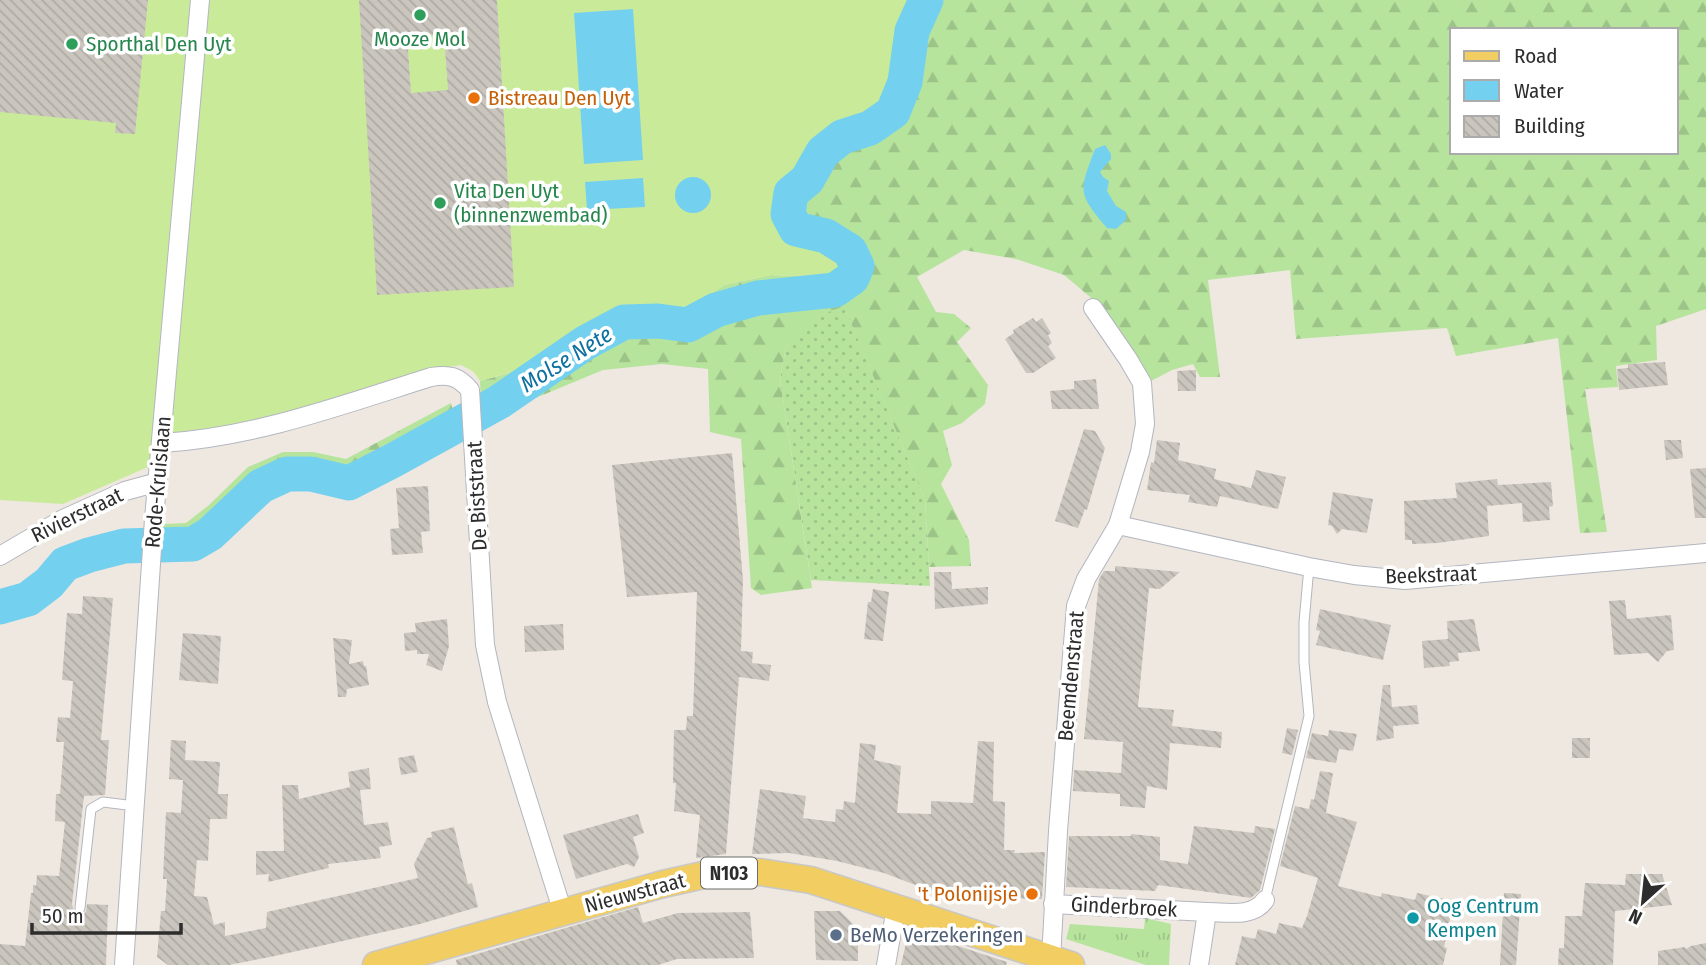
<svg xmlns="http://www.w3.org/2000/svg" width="1706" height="965" viewBox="0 0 1706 965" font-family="'Fira Sans Condensed',sans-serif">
  <defs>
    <pattern id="grass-dots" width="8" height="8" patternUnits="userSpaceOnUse" patternTransform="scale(1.75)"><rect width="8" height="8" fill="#b6e49d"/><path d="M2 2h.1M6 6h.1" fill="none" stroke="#9dc488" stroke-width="1.8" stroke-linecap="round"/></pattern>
    <pattern id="forest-firs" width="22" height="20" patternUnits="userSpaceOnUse" patternTransform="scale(1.75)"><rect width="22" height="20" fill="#b6e49d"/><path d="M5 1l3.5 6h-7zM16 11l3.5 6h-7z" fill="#9dc488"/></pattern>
    <pattern id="park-tufts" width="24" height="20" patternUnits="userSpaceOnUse" patternTransform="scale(1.75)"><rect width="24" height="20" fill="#b6e49d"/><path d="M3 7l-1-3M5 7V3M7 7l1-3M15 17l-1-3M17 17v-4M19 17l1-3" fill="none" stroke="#9dc488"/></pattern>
    <pattern id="building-back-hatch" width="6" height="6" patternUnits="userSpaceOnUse" patternTransform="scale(1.75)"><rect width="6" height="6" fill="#cac6be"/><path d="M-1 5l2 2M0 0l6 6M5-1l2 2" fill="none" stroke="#aeaaa4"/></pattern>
  </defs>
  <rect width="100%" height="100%" fill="#eee8e0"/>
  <path fill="url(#grass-dots)" d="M844 305 925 500 930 586 811 580 780 380 786 347 808 320Z"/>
  <g fill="url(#forest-firs)" fill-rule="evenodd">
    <path d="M912 0H1706V309L1656 326 1657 360 1616 366 1618 387 1585 389 1607 532 1580 533 1558 338 1456 356 1447 328 1296 339 1290 270 1208 280 1220 377H1200L1193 364 1172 370 1149 382 1096 302 1064 275 1016 259 964 250 917 277 936 312 954 314 971 328 957 342 988 385 985 404 962 423 943 431 952 465 941 484 969 540 971 566 929 567 925 500 844 306 809 320 786 347 780 380 812 588 761 595 751 588 741 439 710 432 708 369 662 364 603 370 521 404 481 403 480 381 513 372 593 325 623 311 657 310 683 313 724 285 771 275 796 276 831 274 824 246 797 240 779 225 773 207 782 181 803 165 815 143 835 121 860 117 877 109 896 68 904 14ZM1452 30H1676V152H1452Z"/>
    <path d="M451 403 457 425 349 483 311 474H287L261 486 210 534 193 544 164 546V524L186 523 209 505 248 467 283 452H313L346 459Z"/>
  </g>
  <path fill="url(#park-tufts)" d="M1145 918 1171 924 1169 965H1146L1066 939 1070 924 1144 929Z"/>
  <path fill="#c9eb99" d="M0 0H912L904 14 896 68 888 95 877 109 860 118 835 121 815 143 803 165 782 181 774 207 779 225 797 240 824 246 844 256 846 267 831 274 796 276 771 275 724 285 683 313 657 310 623 311 593 325 512 372 480 381 474 372 461 365 424 371 241 427 176 435 148 467 63 504 0 500Z"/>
  <g fill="#74d0ef">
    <path d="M633 9 643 160 584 164 574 13Z"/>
    <path d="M1105 145 1111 154V159L1100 172 1103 177 1109 181 1107 191 1116 206 1126 212V220L1116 229 1107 228C1077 192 1079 192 1095 149Z"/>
    <circle cx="693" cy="195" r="18"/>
    <path d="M643 178 645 207 587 210 585 182Z"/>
  </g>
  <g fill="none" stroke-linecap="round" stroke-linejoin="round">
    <path stroke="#74d0ef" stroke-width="35" d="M0 607 28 599 49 583 65 564 89 555 124 546 193 544 210 534 261 486 287 474H311L349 483 392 461 499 402 585 343 624 322 658 321 688 325 716 310 758 298 835 290 852 278 857 266 850 251 826 236 796 229 788 214 791 193 807 180 823 152 842 137 870 128 893 112 905 82 912 31 926 0"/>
  </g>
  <g fill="url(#building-back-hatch)" fill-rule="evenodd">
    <path d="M0 0H148L135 134 115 133 116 123 0 112Z"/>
    <path d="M359 0H497L514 287 377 295ZM444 34 448 90 411 93 407 36Z"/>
    <path d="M1033 318 1036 322 1042 318 1051 333 1048 335 1052 343 1048 346 1056 358 1033 373H1026L1005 339 1014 333 1013 330Z"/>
    <path d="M1665 362 1668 385 1619 390 1617 369 1628 368V364Z"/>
    <path d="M1196 370V391H1178L1177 371Z"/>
    <path d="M1096 379 1099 409H1052L1050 391 1074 389V381Z"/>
    <path d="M1084 429 1095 431 1105 448 1087 510 1085 509 1078 528 1055 521Z"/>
    <path d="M1157 440 1180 443 1178 460 1216 469 1214 479 1251 488 1256 470 1286 477 1278 509 1220 496 1217 507 1205 505 1188 502 1190 495 1147 490 1151 462 1154 463Z"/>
    <path d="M1664 440H1681L1683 458 1666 460Z"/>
    <path d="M732 453 743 580 741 651 753 652 752 663 771 665 769 681 739 677 726 854 696 858 700 815 674 811 676 783H673L674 730H686L687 716H693L697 592 627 597 612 465Z"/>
    <path d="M1706 468V518H1695L1690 469Z"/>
    <path d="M1497 479 1498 485 1551 482 1553 506 1549 507 1550 520 1523 522 1522 503 1487 506 1489 536 1437 543 1412 544V540H1405L1404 501 1457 498 1455 483Z"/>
    <path d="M428 486 430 531 421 532 423 553 392 555 390 529 399 528 396 488Z"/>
    <path d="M1333 492 1373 499 1367 533 1342 529 1337 534 1332 526 1328 525Z"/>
    <path d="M1115 566 1180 572 1160 589 1149 588 1138 707 1174 710 1172 726 1222 732 1221 748 1170 743 1167 790 1147 786 1145 808 1120 806V794L1073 791 1074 770 1121 773 1123 742 1084 739 1099 579 1104 571H1115Z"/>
    <path d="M934 572H951L952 589 988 587V604L935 609Z"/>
    <path d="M873 589 889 592 883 641 864 639 868 602H871Z"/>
    <path d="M83 596 113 598 101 740H109L105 795 84 796 72 904 74 911 80 915 86 912 87 904 108 905 106 965H0V944L25 946 31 893H33V885L36 886 37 875 59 876 65 822 55 821 56 794H60L64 742H56L58 717 70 718 73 681 62 680 67 613 82 614Z"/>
    <path d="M1625 600 1627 619 1671 615 1674 650 1667 651 1658 662 1648 653 1614 655 1609 601Z"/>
    <path d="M1320 609 1391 625 1383 660 1316 645 1320 631 1316 630Z"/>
    <path d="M447 619 449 646 442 671 426 665 429 654H417V650L405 651 404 633 416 632 415 623Z"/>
    <path d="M1474 619 1480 651 1458 653 1459 661 1449 662 1450 666 1424 668 1422 641 1448 639 1447 621Z"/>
    <path d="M563 624 564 650 525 652 524 626Z"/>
    <path d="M183 633 221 636 218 684 179 680Z"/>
    <path d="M333 638 352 640 349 664 363 661 364 666H366L369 685 347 689 346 697H338Z"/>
    <path d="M1383 685H1390L1392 707 1417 705 1419 724 1393 726 1394 738 1376 741Z"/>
    <path d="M1287 728 1298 730 1292 755 1282 753Z"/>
    <path d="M1329 730 1357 734 1353 751 1339 749 1336 763 1306 758 1312 733 1328 736Z"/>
    <rect x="1572" y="738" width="18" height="20"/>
    <path d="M171 740 186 741 185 760 220 762 218 794H228L227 819H210L208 861 197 860 194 896 207 897 214 925 225 922V936L266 928 267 912 418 878 414 864 427 838 432 837 431 832 454 827 468 884 472 883 478 907 420 924 270 957 229 965H168L157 957 161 911H165L167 879H163L166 812 181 813 183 780 169 779Z"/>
    <path d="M978 741 994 742 993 801 1005 802 1004 850H1015L1014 853 1045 852 1042 899 943 896V892L931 891 884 873 837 861 789 853 752 854 760 789 806 796 803 818 835 822 836 809 843 810 844 801 855 803 860 743 876 745 874 760 901 766 897 813 931 814V801L973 803Z"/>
    <path d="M414 755 418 772 401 775 398 758Z"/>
    <path d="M369 768 371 789 360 790 364 825 388 822 392 845 379 847 381 858 328 864 329 868 268 882 269 874 256 875V851H284L282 785H298L299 799 350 787 348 772Z"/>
    <path d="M1320 771 1333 773 1326 813 1357 822 1338 886 1381 897 1382 893 1415 900 1417 893 1454 901 1444 947 1447 948 1443 965H1235L1242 936 1255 939 1258 929 1276 934 1279 923 1302 928 1307 916 1318 878 1280 866 1295 806 1309 809 1311 799 1314 800Z"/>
    <path d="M638 814 644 833 633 837 639 857 634 867 627 864 576 879 563 835Z"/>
    <path d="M1194 826 1254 833 1255 826 1275 829 1260 890 1251 898 1158 885 1155 891 1066 887 1069 836H1131V834L1160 837V860L1188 864Z"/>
    <path d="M1626 874H1662L1672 905 1615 911 1613 965H1558L1559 948H1564L1565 916H1582L1585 883 1625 885Z"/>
    <path d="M1504 893 1521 894 1516 965H1500Z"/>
    <path d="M638 907 643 923 678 913 750 912 754 958 677 959 658 965H457L456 960Z"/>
    <path d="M814 911H840L858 929V961L816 960Z"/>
    <path d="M909 930 1007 962 1006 965H901Z"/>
    <path d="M1706 943V965H1658V951L1685 947 1686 949 1691 946Z"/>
  </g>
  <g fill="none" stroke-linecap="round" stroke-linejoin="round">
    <defs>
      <g id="lane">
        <path d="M1265 900 1309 716 1304 662V622L1309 567"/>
        <path d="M80 908 91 809 103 802 135 806"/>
      </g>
      <g id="street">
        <path d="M162 443C256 437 342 405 431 377 449 374 458 376 470 390L485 645 497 702 563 913"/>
        <path d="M1118 525 1309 567 1354 575 1405 580 1706 553"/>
        <path d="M0 556 63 519 125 491 158 482"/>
        <path d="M1053 904 1207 912 1199 965"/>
        <path d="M1207 912C1226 912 1253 918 1265 900"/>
        <path d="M1051 959 1058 831 1076 606 1086 579 1118 525 1140 452 1145 424 1142 383 1128 359 1093 308"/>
        <path d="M124 965 154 519 200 0"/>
        <path d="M886 965 896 908"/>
      </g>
      <path id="primary" d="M376 965 663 884 708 874 760 872 811 880 1071 965"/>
    </defs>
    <use href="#lane" stroke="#b3b6c0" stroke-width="11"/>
    <use href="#street" stroke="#b3b6c0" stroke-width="20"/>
    <use href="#primary" stroke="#c8c8c8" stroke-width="29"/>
    <use href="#lane" stroke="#fff" stroke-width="9"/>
    <use href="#street" stroke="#fff" stroke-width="18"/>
    <use href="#primary" stroke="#f1cd62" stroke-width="26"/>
  </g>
  <g fill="#2e9e5b" stroke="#fff" stroke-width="2.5">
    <circle cx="420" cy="15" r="7"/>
    <circle cx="72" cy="44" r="7"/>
    <circle cx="440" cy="203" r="7"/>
  </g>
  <g fill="#e8710a" stroke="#fff" stroke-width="2.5">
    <circle cx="474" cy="98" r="7"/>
    <circle cx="1032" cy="894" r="7"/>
  </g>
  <circle fill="#0f9aa8" stroke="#fff" stroke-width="2.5" cx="1413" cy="918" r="7"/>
  <circle fill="#5c6f8a" stroke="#fff" stroke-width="2.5" cx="836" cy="935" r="7"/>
  <g text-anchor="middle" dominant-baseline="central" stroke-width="7" stroke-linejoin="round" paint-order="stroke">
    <rect fill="#fff" stroke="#6c6c6c" stroke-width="2" x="701" y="857.5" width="56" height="31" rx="5"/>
    <g font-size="19" font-weight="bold" fill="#2d2d2d">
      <text x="729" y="873">N103</text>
    </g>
    <g font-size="21" fill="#27864d" stroke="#fff" text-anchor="start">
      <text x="420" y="39" text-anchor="middle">Mooze Mol</text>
      <text x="86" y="44">Sporthal Den Uyt</text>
      <text x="454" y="191">Vita Den Uyt<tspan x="454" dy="24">(binnenzwembad)</tspan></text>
    </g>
    <g font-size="21" fill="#c56008" stroke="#fff" text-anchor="start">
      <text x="488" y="98">Bistreau Den Uyt</text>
      <text x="1018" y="894" text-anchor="end">'t Polonijsje</text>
    </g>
    <g font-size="21" fill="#2d2d2d" stroke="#fff">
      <text transform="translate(158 482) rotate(-85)">Rode-Kruislaan</text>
      <text transform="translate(477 496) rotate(-93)">De Biststraat</text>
      <text transform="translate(77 515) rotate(-26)">Rivierstraat</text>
      <text transform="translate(1431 575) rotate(-2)">Beekstraat</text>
      <text transform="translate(1071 676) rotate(-85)">Beemdenstraat</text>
      <text transform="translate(635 893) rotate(-15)">Nieuwstraat</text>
      <text transform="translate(1124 907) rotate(3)">Ginderbroek</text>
    </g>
    <g font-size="21" fill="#0d838f" stroke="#fff" text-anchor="start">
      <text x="1427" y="906">Oog Centrum<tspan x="1427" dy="24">Kempen</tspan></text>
    </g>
    <g font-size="21" fill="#4e5e75" stroke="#fff" text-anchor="start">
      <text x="850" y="935">BeMo Verzekeringen</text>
    </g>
    <g font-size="23" font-style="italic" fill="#0e70a0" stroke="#fff">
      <text transform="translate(566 359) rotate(-32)">Molse Nete</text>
    </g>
  </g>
  <rect x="1450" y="28" width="228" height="126" fill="#ffffff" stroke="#ababab" stroke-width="2"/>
  <rect x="1464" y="51" width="35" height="10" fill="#f1cd62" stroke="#ababab" stroke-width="2"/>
  <text x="1514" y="63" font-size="21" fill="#2d2d2d">Road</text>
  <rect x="1464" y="80" width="35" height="21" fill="#74d0ef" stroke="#ababab" stroke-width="2"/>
  <text x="1514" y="98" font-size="21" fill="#2d2d2d">Water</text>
  <rect x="1464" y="116" width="35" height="21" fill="url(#building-back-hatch)" stroke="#ababab" stroke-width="2"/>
  <text x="1514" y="133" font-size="21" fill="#2d2d2d">Building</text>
  <g transform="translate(1643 902) rotate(207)" stroke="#ffffff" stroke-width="5" paint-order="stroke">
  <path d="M0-5L12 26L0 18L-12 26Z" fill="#2d2d2d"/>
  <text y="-10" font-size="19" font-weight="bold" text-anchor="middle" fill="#2d2d2d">N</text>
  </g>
  <path d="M32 923v10h149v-10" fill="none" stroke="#2d2d2d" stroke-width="3.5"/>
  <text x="42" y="923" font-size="21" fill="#2d2d2d" stroke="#ffffff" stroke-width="5" paint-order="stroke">50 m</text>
</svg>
